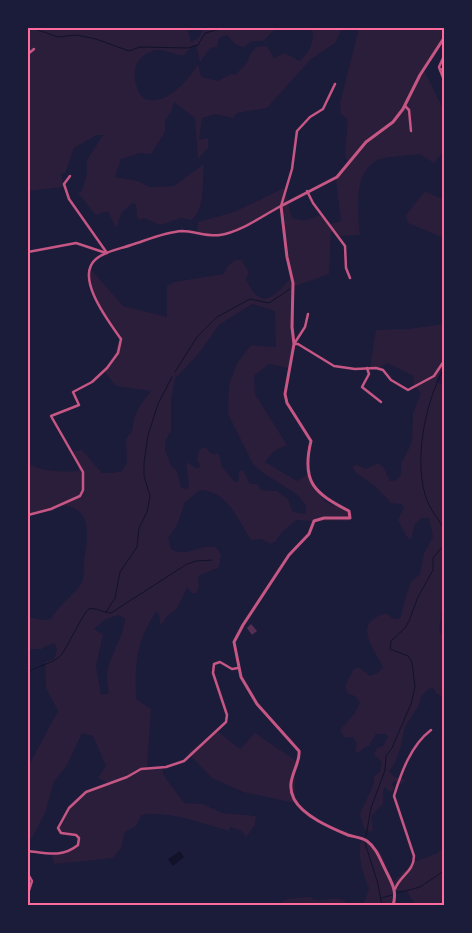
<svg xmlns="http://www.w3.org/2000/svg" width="472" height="933" viewBox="0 0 472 933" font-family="Figtree,sans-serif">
  <rect width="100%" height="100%" fill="#1b1b3a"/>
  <g fill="#2a1e3b" fill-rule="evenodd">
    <path d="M28 28H187L191 42 198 38 204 28H276L263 41H252L244 47 235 44 227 35 219 38 217 47 210 48 200 62 196 45H193L184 55C175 56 167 49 157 50 132 54 129 80 143 98 165 108 188 81 198 64L201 77 218 81 231 74 235 75 247 63 250 55 256 47 267 46 274 58 285 53 299 61C310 52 315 41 312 28H342L335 43 311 59 267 108 237 113 233 118 216 114 202 118 199 140 208 138V148L198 159 195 118 174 102 172 110 165 121V132L151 154 140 153 121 159 115 177 138 181 150 187 174 186 204 164C202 184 206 205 192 220L181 218 160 225 144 218 140 220 137 217 136 205 133 203 122 212 116 228 108 211 96 215 78 193 82 191 87 172V160L103 135H97L74 148 65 173 61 174 64 187 28 191Z"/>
    <path d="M359 28H444V39L424 70 444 111C441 121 444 142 444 154L442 153 434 163 420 154C411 155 384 157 378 160 352 172 358 214 360 235L340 236 335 232H331L329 274 293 287 295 343 289 368 269 364 254 376 255 394 287 445 274 451 265 462 297 481 310 473C314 482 319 498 328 503 336 508 348 506 352 515L348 521C331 520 314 522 296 520L282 532 275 542 270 544 261 539 251 540C238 520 228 491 200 490L185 502 177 525 168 538 171 549C187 559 201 542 217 548L221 555 219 567 198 576 199 587 196 594 192 593 187 587 177 609 166 617 163 623 160 624 159 614 156 612C136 641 135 665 136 699L151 709 147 769 162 768 164 776 184 803 203 804 222 813 256 816 255 825 246 837 242 831 230 827 229 831C201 823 170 810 141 815L136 826 125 832 121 848 113 858 54 864 52 855 73 849 79 842 76 835 61 833 58 828C72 804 81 792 108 783L98 778 106 766 93 736 82 733 66 767 54 781 45 813 32 838 28 837 29 765 58 711 46 688 45 662 54 659 57 649 54 643 41 649H28V617L43 620 51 619C57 607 73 596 81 584 84 578 84 569 84 562 86 544 94 515 71 507 58 502 41 514 28 516V463C40 472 64 472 79 471L73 451 82 450 102 473H113L122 471 127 462 126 439C136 427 131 429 135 416 138 407 145 399 151 391L116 386 103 370 110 366 121 335C104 317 90 294 90 268L123 306 167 317V286L174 282 224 274 227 267 235 260H242L249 273 246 279C261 312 274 297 291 278L283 207 234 232 216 237 197 235 198 222 234 212 284 188 292 218C302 222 310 220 319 215L330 224 341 221 336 180 348 164 345 153 348 120 341 114 340 103ZM252 304 275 311 276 347 251 345 237 363 229 385 228 414 253 464 263 473 298 495 306 506V514L293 512 288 499 277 491 261 490 257 484H250L243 470 239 471V481L235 482 222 467 219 454H212L205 447 199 450 197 460 200 466 198 469 186 462 189 486 187 489 181 487 177 471 171 466 165 450 166 440 171 431V400L175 379 199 353 219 325ZM119 615 125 619C123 638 112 651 108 669 106 676 108 685 109 693L101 695 96 666 103 635 94 629 106 619Z"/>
    <path d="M425 191 442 199 444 194V238L408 223 406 215Z"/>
    <path d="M444 324V362L436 382 444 386V595L439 631 444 637 442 649 444 653V697L437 694 433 688 428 689 422 695 418 707 405 726 401 746 395 763 389 771 393 776 406 780 401 784 394 781 392 784 394 790 390 792 385 787 383 790V804L371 816 373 830 370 832 364 828 360 814 373 786 374 776 380 772 382 762 374 755 377 748 383 746 388 737 386 734H376L369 746 363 748 359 753 355 751 357 743 353 737 345 738 340 730 354 714 360 703 355 696 348 694 345 686 353 670 358 667 370 676 379 672 383 667C372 646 352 623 386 613L394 619 400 618 408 590 411 582 420 574 424 554 433 537 429 518H422L415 524 411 539 407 537 398 520 404 507 402 504 391 503 374 485 356 473 352 466 357 465 366 469 378 463 384 468 390 481 397 480 401 474V464L412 442 413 413 421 393 413 384 414 376 387 363 380 368 370 367 376 330 409 329Z"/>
    <path d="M217 731 240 749 255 733 299 763 295 775V803L243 792 212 778 188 753Z"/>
    <path d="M361 840C384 846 385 863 392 883L414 862 438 853 444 846V905H415L407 891 395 890 393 905 357 906 365 901 369 888C363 874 357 856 361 840Z"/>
    <path d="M309 897C312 898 314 899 317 900 328 902 339 893 348 905L282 906 281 902 288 899Z"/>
  </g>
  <path fill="#12122b" d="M180 851 184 857 173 866 168 859Z"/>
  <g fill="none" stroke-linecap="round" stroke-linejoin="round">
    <g stroke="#12122b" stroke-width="1">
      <path d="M32 28 58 37 76 35 96 39 129 51 140 47 188 48 198 45 205 33 224 28"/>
      <path d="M444 368C425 402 412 465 428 503 432 512 440 521 444 529"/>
      <path d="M175 372 197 337 217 317 250 299 269 303 290 289"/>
      <path d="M106 612 115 598 120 572 137 547 139 528 147 512 150 496 144 476V463L148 435 158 404 172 377"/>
      <path d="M28 672C38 665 54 664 62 654 67 647 85 610 89 609 97 607 103 613 111 613L187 564 196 561 212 560"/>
      <path d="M366 836 371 808 385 770 386 756 392 748 411 704 415 687 412 662 408 656 390 649 391 641 405 628 409 621 418 597 433 570V558L444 545"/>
      <path d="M365 843 378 884 382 906"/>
      <path d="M398 893 420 887 444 871"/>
      <path d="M382 898 392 895"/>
    </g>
  </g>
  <path fill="#542f53" d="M251 624 257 631 252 635 247 628Z"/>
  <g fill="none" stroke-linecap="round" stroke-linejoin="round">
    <g stroke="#c65784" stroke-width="2.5">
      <path d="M28 54 34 49"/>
      <path d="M444 56 439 67 444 80"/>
      <path d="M440 70 444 68"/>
      <path d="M405 106 409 110 411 131"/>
      <path d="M70 176 64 184 69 199 107 253"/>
      <path d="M307 191 313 203 345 246 346 268 350 278"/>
      <path d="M28 252 76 243 106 253"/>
      <path d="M308 314 305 327 294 344H298L334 366 355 369 376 368 383 370 391 380 408 390 434 376 444 361"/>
      <path d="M367 368 369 374 362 387 381 402"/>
      <path d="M28 515 51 509 80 496 83 490V472L51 416 79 405 73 392 92 382 107 368 118 353 121 339C109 322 74 277 96 259 105 251 120 249 131 245 147 240 165 232 182 231 194 231 208 237 220 235 241 232 262 216 281 206L292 169 297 131 310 117 323 109 335 84"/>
      <path d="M28 851C46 853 62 858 78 845L79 838 76 835 61 833 58 828 69 808 86 792 127 777 141 769 166 767 184 761 226 722 227 715 213 673 214 664 220 662 232 669 238 668"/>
      <path d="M28 874 32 881 28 893"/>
      <path d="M395 889C400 875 414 872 414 856L394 796C401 773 411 745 431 730"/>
    </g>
    <path stroke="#c65784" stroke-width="3" d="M393 906C397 892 393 885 387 873 381 862 377 848 367 841 361 837 354 837 348 835 331 828 303 816 294 799 284 780 301 765 299 751L257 704 241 677 234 642 243 625 289 555 309 534 314 521 324 518H350L349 511C314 493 301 482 311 441L287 403 285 394 294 344 292 327 293 283 287 257 281 206 337 177 366 142 393 122 403 109 420 75 444 38"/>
  </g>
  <rect width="472" height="933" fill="none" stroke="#1b1b3a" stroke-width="58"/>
  <rect x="29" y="29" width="414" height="875" fill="none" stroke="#ff6b9d" stroke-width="2"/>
</svg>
